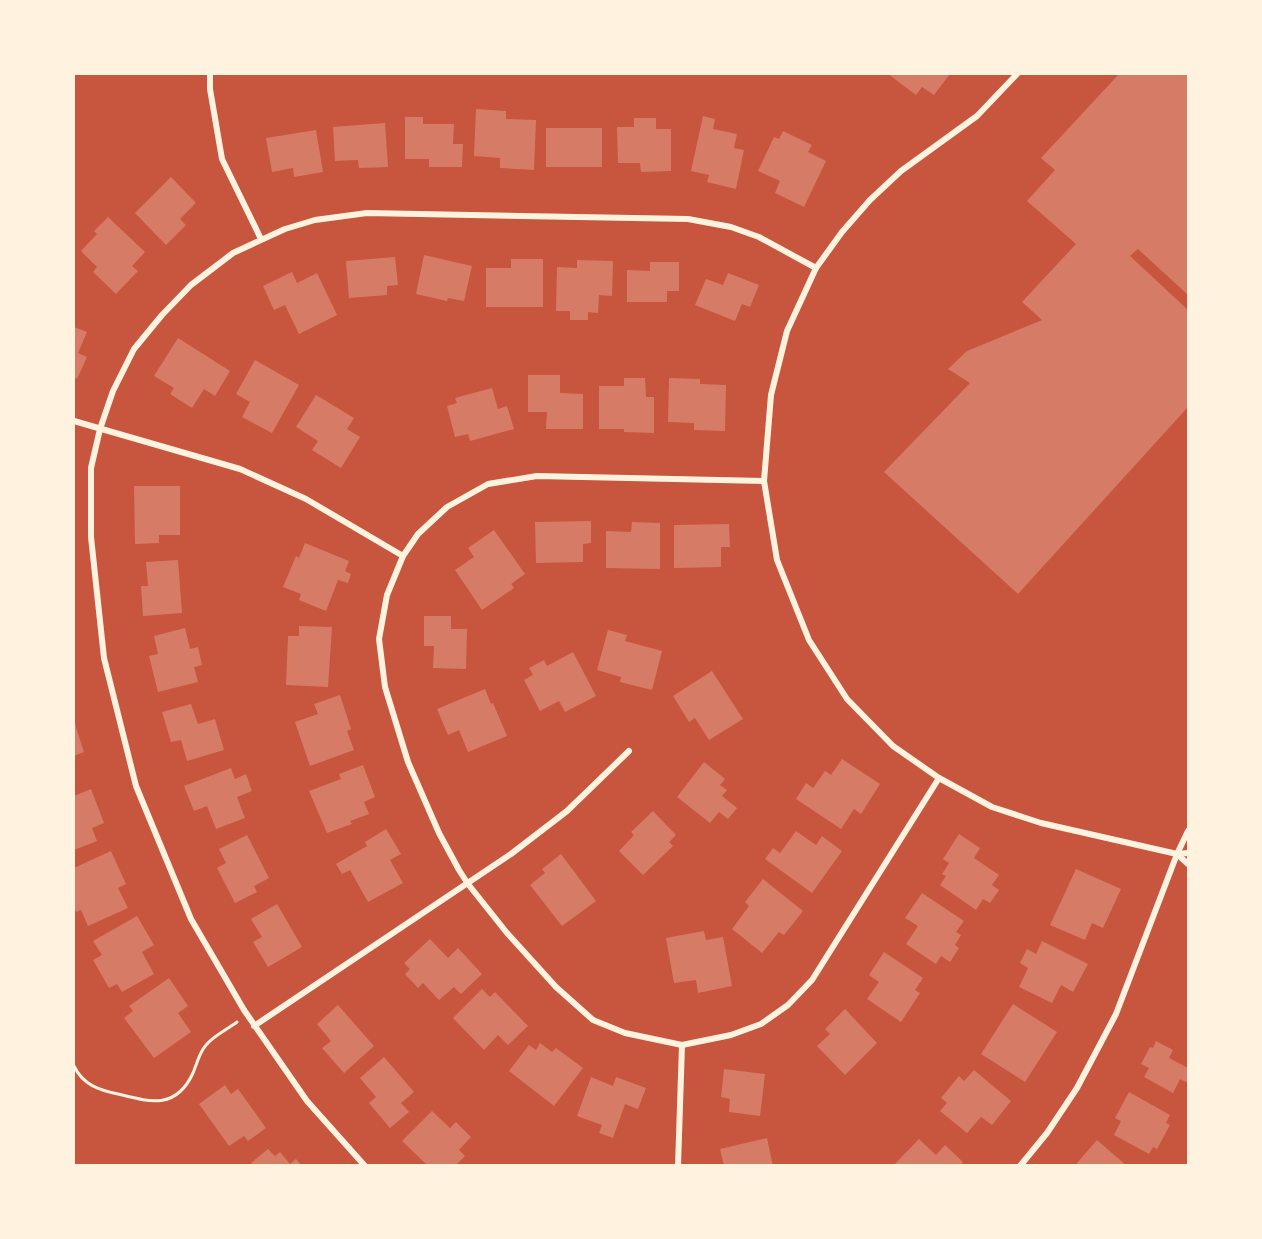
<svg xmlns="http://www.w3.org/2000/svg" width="1262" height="1239" viewBox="0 0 1262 1239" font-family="Figtree,sans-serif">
  <rect width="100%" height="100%" fill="#c8553d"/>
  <g fill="#d67c66">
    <path d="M888 74H950L934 95 922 87 916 95Z"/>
    <path d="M1119 74H1188V295L1138 249 1130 256 1188 310V407L1018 594 884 472 970 383 948 369 967 351 1042 320 1022 302 1076 244 1027 201 1055 170 1041 158Z"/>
    <path d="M476 109 506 111V119L536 120 534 170 500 168V158L474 156Z"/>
    <path d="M703 116 715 119 713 129 737 134 734 148 744 150 736 189 707 182 709 175 691 171Z"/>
    <path d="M405 117H423V124H454L453 144H463L462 167H429V159H405Z"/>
    <path d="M634 118H656V129H671V171L641 172 640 163H618L617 127H634Z"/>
    <path d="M385 123 388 167 359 168 358 160 335 161 333 127Z"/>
    <rect x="546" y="128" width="56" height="39"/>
    <path d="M316 130 323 172 294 177 293 168 272 172 266 138Z"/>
    <path d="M783 131 812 145 808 152 826 161 804 207 775 193 780 181 758 171 774 137 779 139Z"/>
    <path d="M171 177 196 203 180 219 186 225 166 245 135 213Z"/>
    <path d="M108 217 145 252 132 266 138 271 116 294 93 272 97 267 81 251 97 234 94 231Z"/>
    <path d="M424 255 472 266 464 301 448 298 447 301 416 294Z"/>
    <path d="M395 257 398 285 387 286V295L349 298 346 261Z"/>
    <path d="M511 259H543V307H486V268H511Z"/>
    <path d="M577 260 613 261 612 296 599 295 598 313 588 312V320H570V311H556L557 267 577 268Z"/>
    <path d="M650 262H679V291H667V302H627V270L650 271Z"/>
    <path d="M292 272 297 283 317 273 337 315 299 334 285 305 274 310 263 286Z"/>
    <path d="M728 273 759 285 750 307 742 304 735 321 695 305 706 279 723 285Z"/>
    <path d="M74 327 87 332 78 353 87 357 77 379 74 377Z"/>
    <path d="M178 338 230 371 215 396 204 389 192 408 170 394 174 388 154 376Z"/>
    <path d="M255 360 299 385 272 433 242 417 250 402 236 394Z"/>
    <path d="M528 375H560V393L583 394V429H546L547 412H528Z"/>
    <path d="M624 378H645L646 397H654V433L624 432V429H599V386H624Z"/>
    <path d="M669 378 700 379V384L726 385 725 431 694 430V423L668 422Z"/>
    <path d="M492 388 498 409 507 406 514 429 470 441 468 434 455 437 447 406 457 403 455 398Z"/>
    <path d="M316 395 354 418 347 429 360 437 341 468 312 450 318 441 296 427Z"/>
    <path d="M134 486H180V535H159V543L135 544Z"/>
    <path d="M591 521V543L583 544V562L536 563 535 522Z"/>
    <path d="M632 522 660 523V569L606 568V531L631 532Z"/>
    <path d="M729 524 730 547H721V567L674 568V525Z"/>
    <path d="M494 530 525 574 511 584 514 588 482 610 455 570 474 557 468 548Z"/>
    <path d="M305 543 349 561 345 571 351 574 348 583 338 580 326 611 299 600 301 594 283 587 296 556 299 558Z"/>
    <path d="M178 560 182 613 143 616 141 586H148L146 562Z"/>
    <path d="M424 616H451V629H467L466 669 433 668 434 646H424Z"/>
    <path d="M299 626 332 627 328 687 286 685 288 636H299Z"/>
    <path d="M185 628 190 649 198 647 202 665 194 667 198 682 158 692 149 656 158 654 154 636Z"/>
    <path d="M608 630 627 635 625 641 662 651 652 690 620 682 621 677 597 670Z"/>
    <path d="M573 652 596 696 565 712 559 701 540 711 524 680 533 675 529 668 544 660 547 666Z"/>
    <path d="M712 671 743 719 709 740 695 718 689 722 673 696Z"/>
    <path d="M485 689 491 704 493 703 507 736 468 752 459 730 448 735 437 709Z"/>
    <path d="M340 695 351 729 347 731 354 750 310 766 295 722 318 714 314 704Z"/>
    <path d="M191 704 198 724 215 719 224 750 187 761 181 740 171 742 162 712Z"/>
    <path d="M74 721 84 752 74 756Z"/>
    <path d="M842 759 880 784 861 814 854 809 841 829 796 799 806 783 813 788 825 771 831 775Z"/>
    <path d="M704 762 725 779 720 785 727 790 722 796 737 808 728 819 719 812 710 823 677 797Z"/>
    <path d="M363 765 375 797 364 802 369 814 350 821 352 824 327 833 309 791 341 779 339 774Z"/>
    <path d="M231 768 235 779 246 774 252 791 237 797 245 818 216 829 207 806 194 811 184 786Z"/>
    <path d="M91 789 104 823 92 828 97 841 74 850V796Z"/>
    <path d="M653 811 676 835 669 842 673 846 643 875 619 851 634 835 631 832Z"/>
    <path d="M386 829 401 854 390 860 403 883 368 902 350 870 342 874 336 864 367 846 365 842Z"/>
    <path d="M796 831 816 845 822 836 842 851 812 893 765 859 773 848 780 853Z"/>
    <path d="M959 834 980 848 974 858 999 875 992 885 999 890 990 903 983 899 976 910 940 885 946 876 942 874 949 863 943 859Z"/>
    <path d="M247 835 269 878 254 886 257 892 235 903 217 868 226 863 219 849Z"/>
    <path d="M111 851 126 884 118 888 128 908 88 926 81 910 76 912 74 908V868Z"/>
    <path d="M561 854 596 901 562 926 530 885 545 873 542 869Z"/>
    <path d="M1076 869 1121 889 1103 928 1092 923 1085 940 1050 925Z"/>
    <path d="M763 879 803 911 784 935 779 932 762 953 732 929 749 906 745 902Z"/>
    <path d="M922 893 964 921 956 932 961 935 955 945 959 948 950 962 941 956 936 964 906 944 918 926 905 918Z"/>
    <path d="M277 904 302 947 268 967 253 942 262 937 251 919Z"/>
    <path d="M137 916 154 945 142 952 154 974 122 992 117 984 109 988 93 960 102 955 93 941Z"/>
    <path d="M704 931 706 940 723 937 732 986 698 993 696 980 674 983 666 938Z"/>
    <path d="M430 939 448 958 458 948 482 974 461 994 454 987 439 1000 423 983 418 988 405 974 410 969 404 963Z"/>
    <path d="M1042 941 1088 964 1073 992 1061 985 1052 1003 1019 987 1028 968 1020 963 1027 949 1036 954Z"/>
    <path d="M884 952 923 978 915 990 920 993 901 1022 867 999 879 982 869 975Z"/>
    <path d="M169 978 188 1006 178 1013 191 1032 154 1058 124 1018 133 1011 129 1006Z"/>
    <path d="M482 989 490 997 495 992 528 1026 508 1045 498 1035 484 1050 453 1018Z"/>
    <path d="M1013 1004 1057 1032 1025 1082 981 1054Z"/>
    <path d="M338 1005 374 1046 344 1073 322 1048 331 1041 317 1024Z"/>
    <path d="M845 1009 877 1043 845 1075 817 1046 830 1034 825 1029Z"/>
    <path d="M1156 1041 1173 1050 1169 1058 1188 1068V1083L1180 1079 1173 1093 1144 1077 1149 1068 1141 1064 1150 1047 1153 1048Z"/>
    <path d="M540 1043 552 1052 556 1048 583 1068 554 1106 509 1071 529 1045 536 1050Z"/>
    <path d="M384 1057 414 1092 401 1103 409 1112 390 1128 369 1103 376 1097 360 1078Z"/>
    <path d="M724 1069 765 1074 760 1116 729 1112 730 1099 721 1097Z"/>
    <path d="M974 1070 1011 1101 992 1125 981 1117 967 1133 940 1111 947 1103 941 1098 959 1076 964 1081Z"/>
    <path d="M591 1077 613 1086 616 1077 646 1088 638 1109 625 1104 613 1138 599 1133 602 1125 577 1116Z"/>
    <path d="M225 1085 231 1094 238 1089 266 1128 248 1141 244 1136 229 1146 199 1104Z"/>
    <path d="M1129 1092 1170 1115 1166 1123 1170 1125 1157 1149 1153 1147 1149 1154 1114 1135 1121 1121 1115 1118Z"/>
    <path d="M432 1111 450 1128 456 1122 471 1137 459 1150 465 1156 455 1166H428L402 1141Z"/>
    <path d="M767 1138 773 1166H724L720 1149Z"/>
    <path d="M919 1139 936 1155 945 1145 963 1162 960 1166H893Z"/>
    <path d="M1097 1140 1127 1166H1080L1077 1163Z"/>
    <path d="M268 1149 275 1156 280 1152 290 1164 296 1159 302 1166H253L251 1163Z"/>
  </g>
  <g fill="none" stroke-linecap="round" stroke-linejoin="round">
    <path stroke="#fff3e0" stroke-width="3" d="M74 1066C83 1085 99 1090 118 1094 150 1102 176 1110 193 1073 196 1066 198 1058 202 1051 209 1038 225 1031 237 1022"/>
    <g stroke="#fff3e0" stroke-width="6">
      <path d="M210 74V89L222 159 261 239"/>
      <path d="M1017 74 977 116 901 171 870 200 842 232 816 268 787 331 771 395 764 481 777 560 809 640 847 699 893 746 939 778 992 807 1041 823 1177 854 1188 853"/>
      <path d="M74 421 240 469 306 499 403 556"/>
      <path d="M764 481 537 476 488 484 447 507 418 534 403 556 387 595 379 639 385 687 408 762 439 833 459 870 468 884 507 933 556 987 593 1020 625 1033 682 1045 731 1035 761 1024 788 1005 812 980 939 778"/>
      <path d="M1177 854 1188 864"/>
      <path d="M254 1026 511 854 567 811 629 751"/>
      <path d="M365 1166 307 1101 244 1010 191 919 136 786 104 658 91 537V468L100 429 113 391 134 349 162 315 191 285 233 253 285 229 315 220 367 213 688 219 731 227 759 237 816 268"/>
      <path d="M678 1166 682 1045"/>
      <path d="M1020 1166 1047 1133 1077 1088 1116 1014 1177 854 1188 831"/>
    </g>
  </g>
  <rect width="1262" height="1239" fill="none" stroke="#fff3e0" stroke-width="150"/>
</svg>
